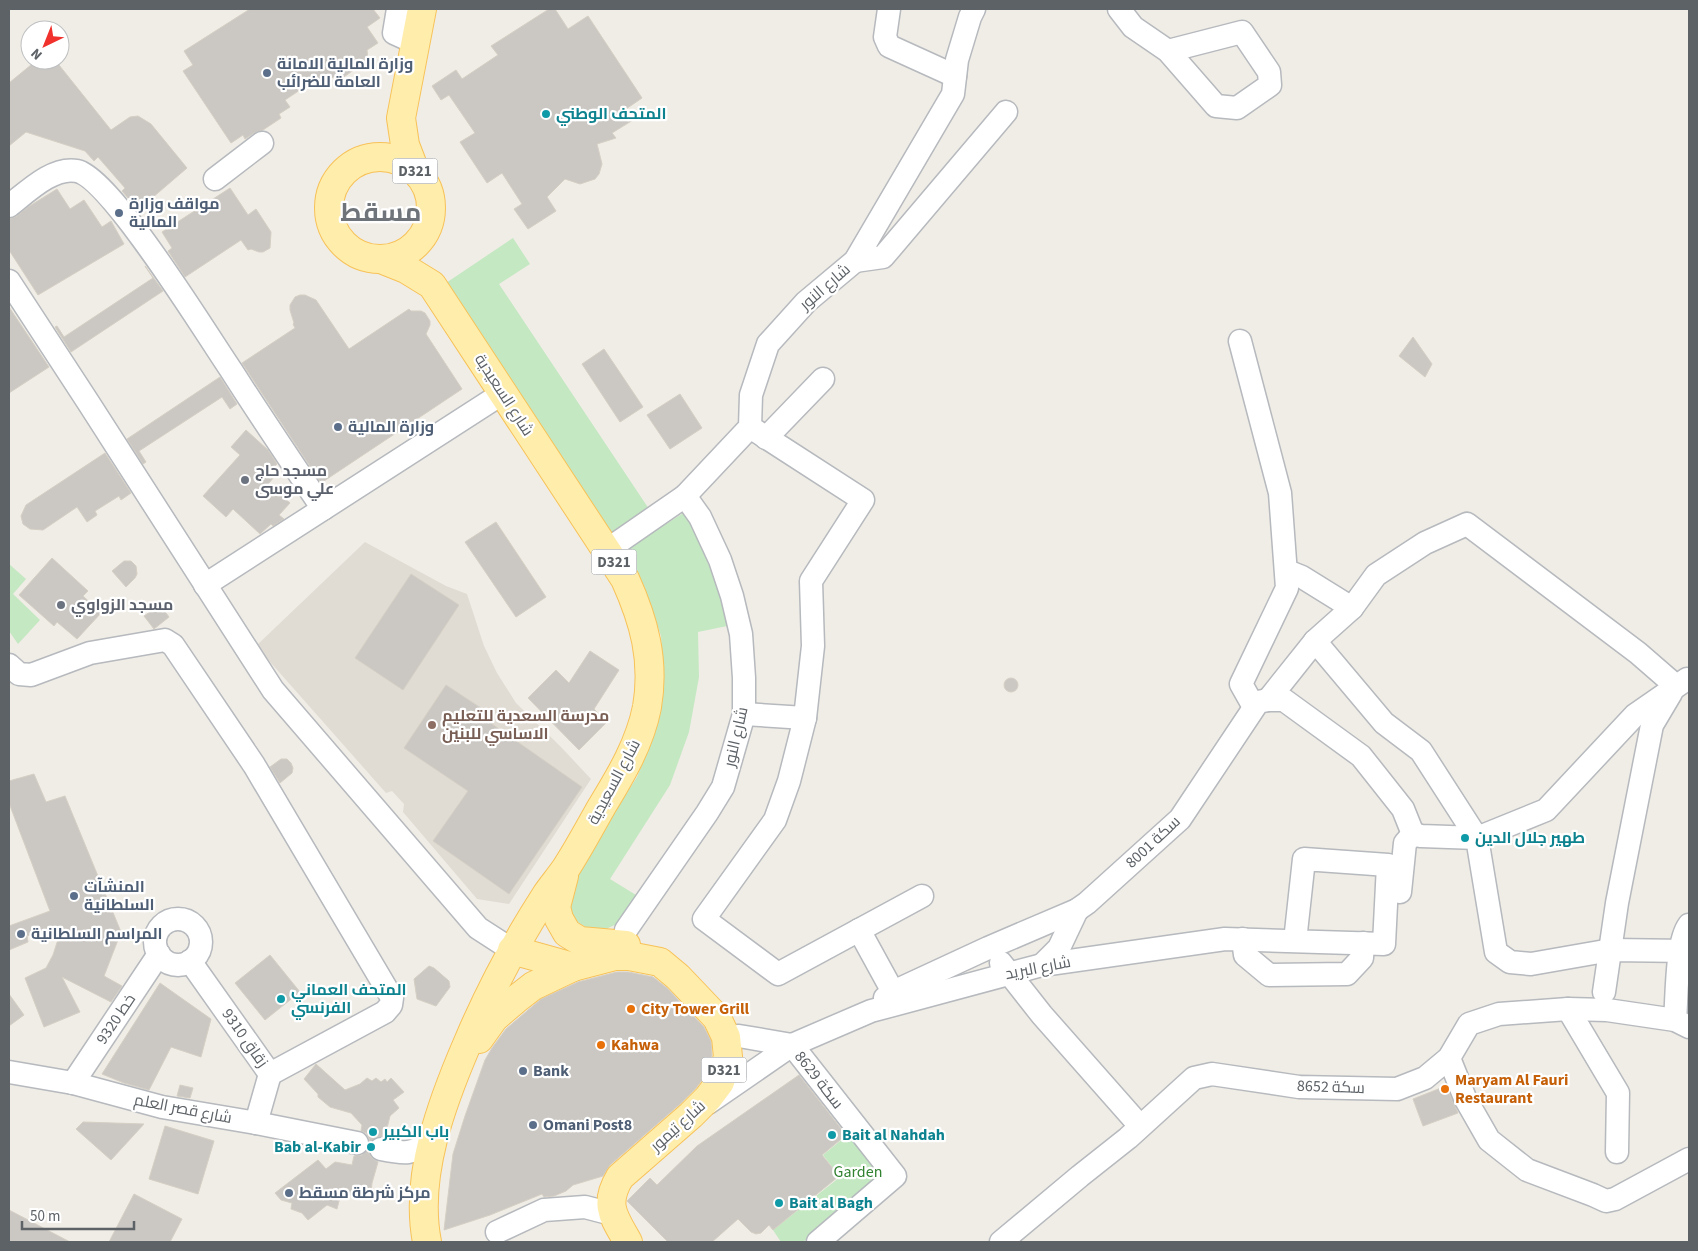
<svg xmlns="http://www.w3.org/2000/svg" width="1698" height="1251" viewBox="0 0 1698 1251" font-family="'Source Sans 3',Cairo,sans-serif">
  <rect width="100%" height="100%" fill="#f0ede6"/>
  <path fill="#e0dcd4" d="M365 542 446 586 467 594 484 646 497 673 516 703 560 746 591 779 509 904 477 899 403 812 404 804 392 791 386 793 256 646Z"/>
  <g fill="#c4e8c2">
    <path d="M513 238 530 264 499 284 649 509 610 535 443 285Z"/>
    <path d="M685 512C703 549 719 585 727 626L698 632 699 677 689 732 670 785 610 879 636 895 619 923 606 929 592 931 570 917 566 903 575 874 637 777 655 733 664 683 661 636 644 586 625 550Z"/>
    <path d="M9 564 26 579 13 594 40 620 18 644 9 631Z"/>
    <path d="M850 1133 883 1175 803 1242H781L773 1230 840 1177 823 1155Z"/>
  </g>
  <g fill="#cbc8c3" stroke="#d5cfc4">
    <path d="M250 9H373L380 18 367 27 378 43 367 50 368 60 338 81 335 76 322 84 318 78 285 100 290 107 279 114 281 118 263 130 254 133 245 139 243 135 231 143 183 71 193 65 184 51Z"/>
    <path d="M549 9H555L568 29 588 16 642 98 626 109 633 120 612 133 616 138 597 144 602 164 599 174 595 179 580 184 565 179 547 197 556 211 528 229 514 209 522 204 502 173 487 183 460 142 475 133 449 95 441 100 432 86 456 70 462 79 498 55 491 46Z"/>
    <path d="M37 60H55L111 130 130 117 138 116 151 124 187 168 138 210 122 191 125 188 98 157 94 161 85 151 26 132 9 146V83Z"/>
    <path d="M230 188 248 215 256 209 271 232 270 248 263 252H259L251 249 248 250 241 240 185 277 168 251 172 248 162 232Z"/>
    <path d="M57 189 70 209 84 200 102 227 111 221 124 244 38 295 9 250V219L17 216 28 207Z"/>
    <path d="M145 266 163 291 71 352 55 327 57 326 64 337 153 278Z"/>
    <path d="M300 295H305L316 300 349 349 409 309 411 311H421L425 313 430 321V325L426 334 462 389 321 483 242 363 295 328 293 324 294 323 290 310V305L295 297Z"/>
    <path d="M9 307 49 367 9 393Z"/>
    <path d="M1413 337 1432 364 1425 377 1399 356Z"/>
    <path d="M604 349 643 407 620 422 582 364Z"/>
    <path d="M220 377 237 404 230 409 222 397 139 451 146 462 143 464 127 439Z"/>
    <path d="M680 394 702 428 670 449 647 415Z"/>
    <path d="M246 430 268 450 277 464 269 471 275 476 268 484 290 503 279 515 284 519 273 526 271 524 260 534 233 509 226 517 203 496 240 455 231 447Z"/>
    <path d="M105 453 131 493 121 500 119 496 95 511 97 515 87 522 77 507 43 530 30 529 23 524 21 516 26 505Z"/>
    <path d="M496 522 546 597 516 617 465 542Z"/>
    <path d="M52 558 88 591 83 596 101 613 77 639 57 622 54 626 19 595Z"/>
    <path d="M124 561H131L136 566 137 574 135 578 126 587 112 571Z"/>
    <path d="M411 574 459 605 403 690 355 658Z"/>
    <path d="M159 606 163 609 169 617 154 629 144 616Z"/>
    <path d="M590 651 619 670 594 709 607 722 579 750 528 698 556 670 569 683Z"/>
    <circle cx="1011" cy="685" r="7"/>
    <path d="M446 685 496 718 492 724 582 787 509 894 433 841 468 791 404 748Z"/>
    <path d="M281 759H287L291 763 293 768 292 773 280 783 270 767Z"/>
    <path d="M34 774 46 802 65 796 121 932 104 976 122 986 111 1002 62 977 80 1012 44 1027 25 978 46 968 53 955 62 927 27 936 28 942 9 950V926L50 911 9 803V781Z"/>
    <path d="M270 955 300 992 265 1020 235 983Z"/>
    <path d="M429 966 434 968 449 981 450 987 436 1006 417 999 414 979Z"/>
    <path d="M617 972H628L653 977 667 988 704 1027 711 1041 712 1055 706 1075 696 1088 680 1104 610 1165 603 1176 573 1185 566 1191 554 1196 544 1197 542 1194 490 1215 444 1230 453 1154 465 1116 485 1060 492 1048 506 1029 541 999 578 982Z"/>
    <path d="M160 983 211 1019 201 1057 171 1047 149 1090 124 1083 102 1074Z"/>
    <path d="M9 994 24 1015 9 1026Z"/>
    <path d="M316 1064 345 1090 360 1084 367 1078 372 1081 376 1078 381 1082 385 1079 387 1082 391 1078 404 1092 393 1100 399 1108 390 1116 385 1136 376 1137 370 1143 369 1138 366 1133 361 1131 362 1125 351 1113 330 1107 318 1097V1094L304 1079Z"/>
    <path d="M799 1075 846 1135 822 1155 839 1176 773 1230 769 1225 761 1233 756 1234 751 1232 738 1219 712 1242H668L627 1201 650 1178 657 1185 697 1146Z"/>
    <path d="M180 1085 193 1088 190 1098 177 1096Z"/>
    <path d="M1446 1086 1458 1113 1423 1126 1413 1099Z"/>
    <path d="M83 1122 144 1124 111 1160 76 1129Z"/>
    <path d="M165 1126 214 1141 198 1194 149 1179Z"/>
    <path d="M368 1149 369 1154 372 1158 378 1162 372 1183 371 1192 366 1198H363L341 1193 337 1209 327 1205 308 1220 302 1213 291 1209 292 1203 281 1200 275 1193 318 1160 326 1169 335 1162 352 1165 354 1156 362 1155Z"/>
    <path d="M134 1194 182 1219 170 1242H109Z"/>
    <path d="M9 1210 70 1242H9Z"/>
  </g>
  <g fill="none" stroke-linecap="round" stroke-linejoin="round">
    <defs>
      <g id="minor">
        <path d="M398 9 394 33 416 43"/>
        <path d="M889 9 885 37 889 46 955 76"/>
        <path d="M1119 9 1133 27 1168 51 1216 106 1237 108 1270 85 1269 72 1242 32 1168 51"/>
        <path d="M215 179 262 143"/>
        <path d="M9 206C27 192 53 166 77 171 111 178 207 335 231 370 261 417 292 463 323 509"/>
        <path d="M855 261 883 257 1006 112"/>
        <path d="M9 281 88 402 273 690 478 928 512 950"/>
        <path d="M1240 341 1280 493 1287 588 1241 684 1254 707"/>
        <path d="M750 427 863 500 811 581 813 646 805 718 789 781 775 820 704 919 778 974 922 896"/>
        <path d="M766 438 823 379"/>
        <path d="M607 550 685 496 750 427 751 395 768 344 806 302 855 261 953 94 957 60 970 17 974 9"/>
        <path d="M1287 571 1302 577 1352 608"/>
        <path d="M205 585 503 393"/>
        <path d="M1315 641 1384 723 1421 751 1477 838 1546 810 1635 715 1687 679"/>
        <path d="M9 665 19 674 31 675 90 653 165 640 173 645 254 765 392 998 391 1005 385 1012 270 1074"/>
        <path d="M1268 700 1315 641 1352 608 1376 575 1425 543 1467 524 1638 653 1676 686"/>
        <path d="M744 714 805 718"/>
        <path d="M1400 892 1405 843 1413 834 1421 836 1477 838 1496 952 1510 962 1531 964 1611 950 1689 951"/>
        <circle cx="178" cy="942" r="23"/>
        <path d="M626 930 707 813 723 787 744 714V678L741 634 732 596 720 560 700 517 685 496"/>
        <path d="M859 930 893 992"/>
        <path d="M1243 939 1245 955 1269 975 1347 974 1362 958 1363 943"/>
        <path d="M190 961 270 1074"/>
        <path d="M1001 963 1042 1015 1140 1126"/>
        <path d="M1042 965 1059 948 1077 910"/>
        <path d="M1604 992 1617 903 1652 725 1671 693"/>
        <path d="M885 998 893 992 988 948 1077 910 1087 903 1180 819 1258 702 1268 700H1284L1361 756 1403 809 1413 834"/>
        <path d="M1568 1009 1618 1093 1617 1152"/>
        <path d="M1675 1020C1677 998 1676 942 1689 925"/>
        <path d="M726 1037 739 1036 792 1045"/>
        <path d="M792 1045 895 1176 818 1242"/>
        <path d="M1449 1058 1465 1098 1489 1140 1527 1170 1593 1195 1606 1201 1615 1199 1689 1159"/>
        <path d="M9 1072 73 1083 162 1107 256 1123 357 1143"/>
        <path d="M73 1083 159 954"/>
        <path d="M708 1103 792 1045 871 1011 1042 965 1225 939 1384 944 1388 865 1304 859 1295 941"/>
        <path d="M256 1123 270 1074"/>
        <path d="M381 1149C405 1154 412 1155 433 1140"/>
        <path d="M497 1232 544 1210 585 1207 612 1214"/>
        <path d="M1001 1242 1080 1176 1128 1138 1194 1078 1212 1074 1299 1087 1397 1089 1425 1078 1449 1058 1469 1024 1499 1014 1568 1009 1607 1010 1675 1020 1689 1027"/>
      </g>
      <g id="major">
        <circle cx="380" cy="208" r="51"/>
        <path d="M415 171 405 145 401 118 422 9"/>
        <path d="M381 259 406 269 432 285 625 579C644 621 655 660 647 707 640 743 621 775 602 806 590 827 579 848 566 868 560 877 552 886 546 895 515 943 490 990 468 1042 442 1102 414 1176 427 1242"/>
        <path d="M564 876 556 907 559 919 567 933 580 941 626 945"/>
        <path d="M512 950 573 967"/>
        <path d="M479 1039 494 1018 515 1000 533 986 573 967 615 956H629L660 962 678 977 717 1018 726 1037 728 1057 720 1082 708 1098 691 1115 620 1177C603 1205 614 1217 628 1242"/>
      </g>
    </defs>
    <use href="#minor" stroke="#b6b9bd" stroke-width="25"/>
    <use href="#major" stroke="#f7c258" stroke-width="30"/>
    <use href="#minor" stroke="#fff" stroke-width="22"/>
    <use href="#major" stroke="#ffedac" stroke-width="28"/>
  </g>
  <g fill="#5c6f8a" stroke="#fff" stroke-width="2">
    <circle cx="267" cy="73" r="5"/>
    <circle cx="119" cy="213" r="5"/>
    <circle cx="338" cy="427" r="5"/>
    <circle cx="74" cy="896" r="5"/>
    <circle cx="21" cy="934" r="5"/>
    <circle cx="523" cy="1071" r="5"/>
    <circle cx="533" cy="1125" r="5"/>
    <circle cx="289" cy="1193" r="5"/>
  </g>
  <g fill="#0f9aa8" stroke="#fff" stroke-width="2">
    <circle cx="546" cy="114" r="5"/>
    <circle cx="1465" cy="838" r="5"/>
    <circle cx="281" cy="999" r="5"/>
    <circle cx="373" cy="1132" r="5"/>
    <circle cx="832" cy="1135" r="5"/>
    <circle cx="371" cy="1147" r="5"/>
    <circle cx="779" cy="1203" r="5"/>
  </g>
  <g fill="#6b7280" stroke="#fff" stroke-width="2">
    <circle cx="245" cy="480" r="5"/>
    <circle cx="61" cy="605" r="5"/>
  </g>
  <circle fill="#8d6e63" stroke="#fff" stroke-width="2" cx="432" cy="725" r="5"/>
  <g fill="#e8710a" stroke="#fff" stroke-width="2">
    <circle cx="631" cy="1009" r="5"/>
    <circle cx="601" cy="1045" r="5"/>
    <circle cx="1445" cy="1089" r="5"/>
  </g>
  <g text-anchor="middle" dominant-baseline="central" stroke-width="4.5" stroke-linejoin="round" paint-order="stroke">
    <g fill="#fff" stroke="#8e9195" stroke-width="1">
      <rect x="392.5" y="158.5" width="45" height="25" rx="4"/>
      <rect x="591.5" y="549.5" width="45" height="25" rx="4"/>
      <rect x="701.5" y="1057.5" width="45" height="25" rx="4"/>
    </g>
    <g font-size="15" font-weight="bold" fill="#5d6267">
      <text x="415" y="171">D321</text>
      <text x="614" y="562">D321</text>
      <text x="724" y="1070">D321</text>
    </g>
    <g font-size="16" font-weight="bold" fill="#4e5e75" stroke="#fff" text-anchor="start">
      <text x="277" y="64">وزارة المالية الامانة<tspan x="277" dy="18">العامة للضرائب</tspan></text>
      <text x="129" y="204">َمواقف وزارة<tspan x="129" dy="18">المالية</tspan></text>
      <text x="348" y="427">وزارة المالية</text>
      <text x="84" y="887">المنشآت<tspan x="84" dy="18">السلطانية</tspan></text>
      <text x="31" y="934">المراسم السلطانية</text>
      <text x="533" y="1071">Bank</text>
      <text x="543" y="1125">Omani Post8</text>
      <text x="299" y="1193">مركز شرطة مسقط</text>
    </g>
    <g font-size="16" font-weight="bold" fill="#0d838f" stroke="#fff" text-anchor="start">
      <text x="556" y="114">المتحف الوطني</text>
      <text x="1475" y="838">طهير جلال الدين</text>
      <text x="291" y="990">المتحف العماني<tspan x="291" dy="18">الفرنسي</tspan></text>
      <text x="383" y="1132">باب الکبیر</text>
      <text x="842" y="1135">Bait al Nahdah</text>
      <text x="361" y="1147" text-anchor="end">Bab al-Kabir</text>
      <text x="789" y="1203">Bait al Bagh</text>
    </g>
    <g font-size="16" fill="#5d6267" stroke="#fff">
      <text transform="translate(825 287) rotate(-41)">شارع النور</text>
      <text transform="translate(504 395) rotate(57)">شارع السعيدية</text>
      <text transform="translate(736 737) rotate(-77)">شارع النور</text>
      <text transform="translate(614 782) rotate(-62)">شارع السعيدية</text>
      <text transform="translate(1153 842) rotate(-43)">سكة 8001</text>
      <text transform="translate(1038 968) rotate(-11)">شارع البريد</text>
      <text transform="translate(116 1019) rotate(-56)">9320 خط</text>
      <text transform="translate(245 1038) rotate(55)">زقاق 9310</text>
      <text transform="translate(819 1080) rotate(52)">سكة 8629</text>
      <text transform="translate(1331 1087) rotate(2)">سكة 8652</text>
      <text transform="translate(183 1109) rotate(11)">شارع قصر العلم</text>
      <text transform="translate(678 1126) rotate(-42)">شارع تيمور</text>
    </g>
    <g font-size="16" font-weight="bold" fill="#5b616d" stroke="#fff" text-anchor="start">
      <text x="255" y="471">مسجد حاج<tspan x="255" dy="18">علي موسى</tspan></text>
      <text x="71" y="605">مسجد الزواوي</text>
    </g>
    <g font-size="16" font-weight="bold" fill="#785e54" stroke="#fff" text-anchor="start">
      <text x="442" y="716">مدرسة السعدية للتعليم<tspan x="442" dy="18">الاساسي للبنين</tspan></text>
    </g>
    <g font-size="16" font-weight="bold" fill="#c56008" stroke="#fff" text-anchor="start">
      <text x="641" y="1009">City Tower Grill</text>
      <text x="611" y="1045">Kahwa</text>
      <text x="1455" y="1080">Maryam Al Fauri<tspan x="1455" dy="18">Restaurant</tspan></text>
    </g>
    <g font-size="16" fill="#318230" stroke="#fff">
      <text x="858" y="1172">Garden</text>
    </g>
    <g font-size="26" font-weight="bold" fill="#6e7479" stroke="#fff">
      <text x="381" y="212">مسقط</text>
    </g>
  </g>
  <rect width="1698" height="1251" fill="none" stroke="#5d6267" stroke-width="20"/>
  <g transform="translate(45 45) rotate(223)"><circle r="24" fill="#ffffff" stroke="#bec0c2"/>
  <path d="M0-4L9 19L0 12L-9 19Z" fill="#f0312c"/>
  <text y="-8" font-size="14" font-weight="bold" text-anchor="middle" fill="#5d6267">N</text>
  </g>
  <path d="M22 1221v8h112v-8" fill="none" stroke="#5d6267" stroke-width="2.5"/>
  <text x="30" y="1221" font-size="15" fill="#5d6267" stroke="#ffffff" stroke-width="4" paint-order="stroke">50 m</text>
</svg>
